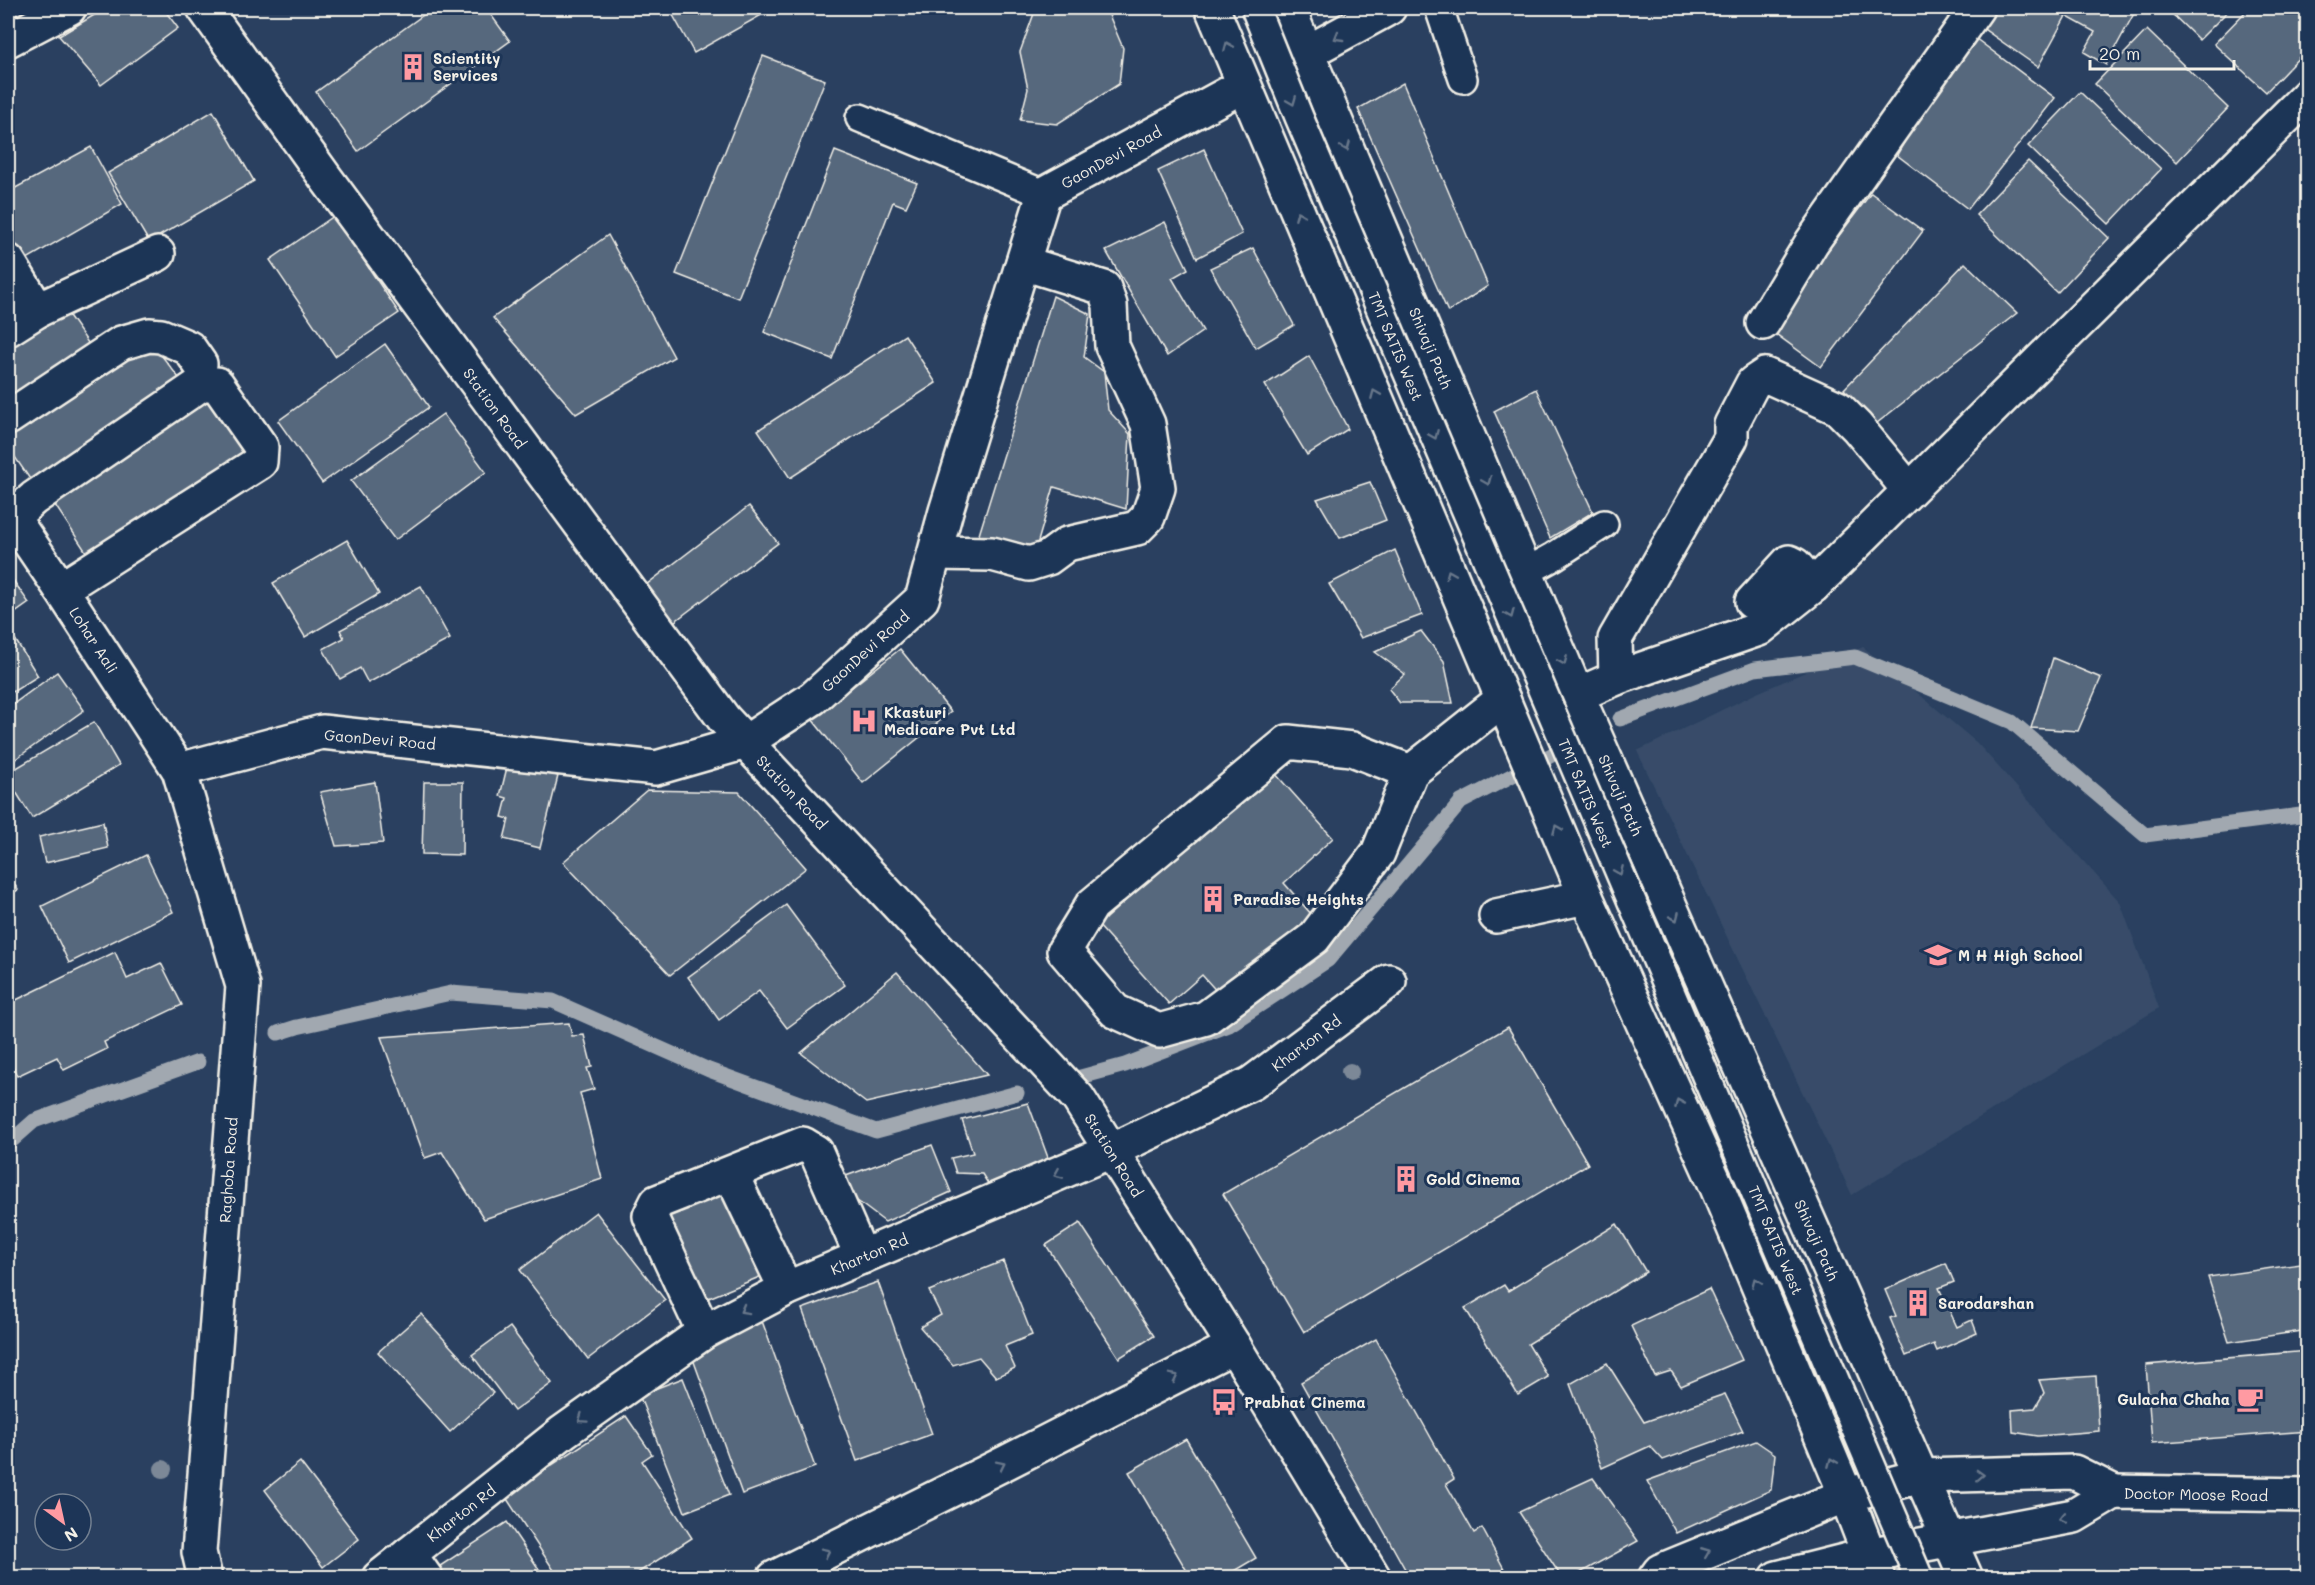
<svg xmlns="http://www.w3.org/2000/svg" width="2315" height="1585" viewBox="0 0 2315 1585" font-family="Mali,sans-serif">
  <rect width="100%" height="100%" fill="#2a4060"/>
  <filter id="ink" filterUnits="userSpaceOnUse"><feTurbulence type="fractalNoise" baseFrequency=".0167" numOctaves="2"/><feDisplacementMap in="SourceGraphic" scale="12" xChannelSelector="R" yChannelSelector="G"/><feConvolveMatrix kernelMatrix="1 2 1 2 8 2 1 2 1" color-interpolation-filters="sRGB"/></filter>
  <g filter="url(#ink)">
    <path fill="#374c69" d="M1863 647 1977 743 2120 902 2159 1008 1852 1195 1637 751 1757 693Z"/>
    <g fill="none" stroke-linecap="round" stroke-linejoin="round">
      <g stroke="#a1a8b0" stroke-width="15">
        <path d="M1620 719 1755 669 1855 657 2012 722 2145 835 2308 814"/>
        <path d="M278 1033 297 1027 451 993 553 1001 709 1070 876 1131 1017 1093"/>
        <path d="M1077 1078 1125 1065 1229 1025 1328 960 1461 802 1569 746"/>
        <path d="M8 1144 34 1121 198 1062"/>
      </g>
    </g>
    <g fill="#56677d" stroke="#f4f1e8" stroke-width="1.5">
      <path d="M106 8H163L178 28 101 85 59 36Z"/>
      <path d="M433 8H486L510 41 358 151 316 92Z"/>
      <path d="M669 8H774L694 53Z"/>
      <path d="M1036 8H1106L1123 48 1119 84 1057 124 1020 120 1028 89 1020 52Z"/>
      <path d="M1996 8H2137L2106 65 2084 52 2095 32 2066 16 2038 67 1981 27Z"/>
      <path d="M2166 8H2231L2199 40Z"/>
      <path d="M2249 8H2308V48L2266 92 2214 44Z"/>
      <path d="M2147 30 2228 108 2177 162 2095 84Z"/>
      <path d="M1967 32 2055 98 1968 209 1897 155Z"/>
      <path d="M763 56 825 80 738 298 676 274Z"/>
      <path d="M1403 83 1488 286 1448 312 1358 109Z"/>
      <path d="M2080 92 2161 169 2109 224 2028 146Z"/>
      <path d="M213 111 254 181 149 242 108 173Z"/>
      <path d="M91 147 122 204 15 266 8 252V192Z"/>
      <path d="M1204 149 1242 234 1197 258 1158 171Z"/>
      <path d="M835 151 917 183 906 207 893 202 832 359 764 332Z"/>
      <path d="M2028 161 2109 238 2057 293 1976 215Z"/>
      <path d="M1871 193 1923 231 1821 367 1769 329Z"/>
      <path d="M334 216 399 313 335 356 270 260Z"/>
      <path d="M1165 222 1188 269 1172 278 1203 331 1167 356 1106 251Z"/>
      <path d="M608 235 674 357 576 414 493 318Z"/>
      <path d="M1253 248 1294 325 1256 348 1210 268Z"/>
      <path d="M1965 263 2017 313 1877 423 1844 389Z"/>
      <path d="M1053 296 1090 314 1084 357 1104 372 1108 410 1130 434 1126 509 1054 487 1034 555 978 538Z"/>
      <path d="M63 307 91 347 8 404V344Z"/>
      <path d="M905 335 936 383 790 478 758 430Z"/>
      <path d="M151 342 183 383 34 485 8 447V436Z"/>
      <path d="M385 344 429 407 322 483 278 421Z"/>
      <path d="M1309 356 1348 429 1307 455 1265 385Z"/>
      <path d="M1536 389 1593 512 1550 538 1494 411Z"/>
      <path d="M211 398 250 456 92 561 53 502Z"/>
      <path d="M443 414 486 472 395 540 351 481Z"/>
      <path d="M1370 482 1386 520 1340 538 1317 499Z"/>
      <path d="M749 506 778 543 670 625 642 588Z"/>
      <path d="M347 540 379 594 305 637 273 583Z"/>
      <path d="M1395 550 1422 615 1361 638 1329 584Z"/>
      <path d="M8 573 29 603 8 618Z"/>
      <path d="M421 586 450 639 368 683 360 668 340 679 323 649 344 638 340 630Z"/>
      <path d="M8 628 38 676 8 695Z"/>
      <path d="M1421 631 1444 661 1453 703H1400L1389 689 1405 674 1375 652Z"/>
      <path d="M900 649 951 712 863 783 812 719Z"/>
      <path d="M2053 658 2101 678 2078 731 2031 728Z"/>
      <path d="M57 672 84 710 10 763 8 759V708Z"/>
      <path d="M94 722 119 765 32 818 8 779V773Z"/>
      <path d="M508 763 558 776 540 848 504 839 509 819 502 817 507 798 500 796Z"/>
      <path d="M1273 771 1333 838 1284 883 1312 915 1221 996 1202 975 1169 1004 1098 925Z"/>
      <path d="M375 782 383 843 336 846 320 792Z"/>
      <path d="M424 782H463L462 855 422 854Z"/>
      <path d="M647 790 739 792 806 868 670 975 563 862Z"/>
      <path d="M103 822 108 848 45 863 39 837Z"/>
      <path d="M146 855 173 912 69 963 42 906Z"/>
      <path d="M8 874 18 890 8 896Z"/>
      <path d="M786 905 845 985 787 1028 759 991 719 1020 688 977Z"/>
      <path d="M115 952 127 979 161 963 182 1005 104 1042 107 1049 64 1070 57 1057 17 1076 8 1056V1016L11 1014 8 1004Z"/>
      <path d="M897 972 987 1075 866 1103 801 1053Z"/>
      <path d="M569 1023 572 1036 584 1035 592 1067 587 1068 594 1089 580 1093 602 1179 484 1219 442 1152 425 1158 381 1037Z"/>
      <path d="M1508 1027 1588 1164 1304 1332 1223 1194Z"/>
      <path d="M1028 1103 1050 1163 992 1190 982 1174 956 1173 951 1158 973 1153 962 1120Z"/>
      <path d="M932 1145 951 1192 885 1222 852 1197 843 1177Z"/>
      <path d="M728 1190 769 1273 699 1302 661 1215Z"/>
      <path d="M596 1212 665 1300 588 1359 520 1270Z"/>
      <path d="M1080 1223 1154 1336 1119 1358 1046 1245Z"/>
      <path d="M1617 1224 1646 1272 1528 1344 1548 1377 1518 1395 1465 1308 1504 1285 1508 1291Z"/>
      <path d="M1003 1261 1032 1335 1005 1346 1015 1368 996 1377 979 1357 953 1365 920 1327 941 1315 929 1291Z"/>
      <path d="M1946 1263 1954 1282 1939 1288 1957 1327 1972 1320 1977 1333 1937 1351 1934 1344 1906 1356 1890 1318 1896 1316 1885 1290Z"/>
      <path d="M2308 1263V1330L2229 1342 2208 1277Z"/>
      <path d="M878 1282 932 1434 857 1461 802 1309Z"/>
      <path d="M1709 1289 1742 1360 1681 1386 1671 1371 1655 1376 1631 1326Z"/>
      <path d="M421 1314 493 1393 450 1432 378 1352Z"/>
      <path d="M762 1321 815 1467 742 1494 689 1348Z"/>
      <path d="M510 1327 552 1383 514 1411 472 1355Z"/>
      <path d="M1376 1339 1454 1479 1446 1484 1474 1533 1482 1528 1509 1578H1410L1301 1382Z"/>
      <path d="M2308 1351V1431L2152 1443 2146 1365Z"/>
      <path d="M1607 1363 1644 1422 1725 1394 1743 1431 1663 1460 1650 1446 1602 1468 1570 1384Z"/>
      <path d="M2096 1376 2099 1431 2038 1436 2013 1432 2012 1410 2035 1408 2044 1393 2039 1380Z"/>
      <path d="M683 1378 729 1495 685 1512 639 1395Z"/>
      <path d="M626 1416 652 1454 642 1461 692 1538 630 1578H559L505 1496Z"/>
      <path d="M1186 1439 1256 1558 1222 1578H1191L1129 1472Z"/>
      <path d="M1756 1441 1775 1454 1771 1490 1676 1533 1647 1481Z"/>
      <path d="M300 1462 359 1539 323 1567 265 1490Z"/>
      <path d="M1593 1478 1638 1541 1571 1578H1562L1519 1512Z"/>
      <path d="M507 1522 545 1578H447L440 1566Z"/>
    </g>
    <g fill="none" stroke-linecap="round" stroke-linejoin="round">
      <defs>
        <g id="lane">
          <path d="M1439 8 1463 79"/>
          <path d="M860 118 1044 194"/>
          <path d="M1526 572 1553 557 1604 524"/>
        </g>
        <g id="street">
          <path d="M8 40 69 8"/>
          <path d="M8 261 38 310"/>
          <path d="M1763 323 1812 242 1977 8"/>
          <path d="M8 329 38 310 158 254"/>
          <path d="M8 418 121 343 149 335 161 336 189 348 200 364"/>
          <path d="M8 511 61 589 179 770 243 986 199 1552 205 1578"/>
          <path d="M8 521 34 498 201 384H217L261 447 260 462 61 589"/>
          <path d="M935 553 992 554 1029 564 1048 558 1067 544 1137 528 1148 517 1158 488 1148 424 1112 346 1110 305 1104 288 1023 263"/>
          <path d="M1752 602 1789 562 1795 565 1813 586"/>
          <path d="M1616 678 1615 639 1731 438V425L1753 383 1765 375 1838 408 1857 427 1909 490"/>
          <path d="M1577 695 1616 678 1759 629 1813 586 2308 95"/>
          <path d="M179 770 322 732 656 768 746 742 813 698 922 599 946 511 1044 194 1244 85"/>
          <path d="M1411 772 1352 749 1288 742 1092 905 1064 951 1115 1011 1159 1031 1206 1018 1314 938 1378 853 1411 772 1503 699"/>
          <path d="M1496 916 1586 897"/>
          <path d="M731 1174 786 1289"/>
          <path d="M704 1332 650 1216 657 1202 803 1144 816 1152 862 1257"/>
          <path d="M409 1554 426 1578"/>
          <path d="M379 1578 563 1432 704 1332 786 1289 1111 1151 1252 1083 1389 981"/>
          <path d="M774 1578 1007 1462 1234 1346"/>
        </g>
        <g id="secondary">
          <path d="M204 8 325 177 724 719 1078 1098 1234 1346 1374 1578"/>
          <path d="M1212 8 1586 897 1716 1185 1846 1495 1878 1578"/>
          <path d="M1288 8 1577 695 1966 1578"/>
          <path d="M1288 63 1389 8"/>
          <path d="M1655 1578 1660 1571 1846 1495 1922 1476 2074 1472 2114 1492"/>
          <path d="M1777 1578 1868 1555 2074 1516 2114 1492 2308 1495"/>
        </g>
      </defs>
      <use href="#lane" stroke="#f4f1e8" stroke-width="32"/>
      <use href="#street" stroke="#f4f1e8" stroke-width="38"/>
      <use href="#secondary" stroke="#f4f1e8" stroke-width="38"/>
      <use href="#lane" stroke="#1d3557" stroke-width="27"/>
      <use href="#street" stroke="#1d3557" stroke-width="33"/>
      <use href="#secondary" stroke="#1d3557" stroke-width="33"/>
      <defs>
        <path id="lane-bridge" d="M1255 8 1299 117 1919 1578"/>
      </defs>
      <use href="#lane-bridge" stroke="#f4f1e8" stroke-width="32" stroke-linecap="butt"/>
      <use href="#lane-bridge" stroke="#1d3557" stroke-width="27"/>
    </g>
    <g fill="#7c8897">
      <circle cx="1350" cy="1072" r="9"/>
      <circle cx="163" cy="1469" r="9"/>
    </g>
    <defs><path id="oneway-chevron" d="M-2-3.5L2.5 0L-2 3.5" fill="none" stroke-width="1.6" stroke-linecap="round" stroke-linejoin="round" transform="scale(1.5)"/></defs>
    <g stroke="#68778a">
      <use href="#oneway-chevron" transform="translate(1338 37) rotate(150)"/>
      <use href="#oneway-chevron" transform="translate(1228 46) rotate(-113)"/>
      <use href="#oneway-chevron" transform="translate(1292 101) rotate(68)"/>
      <use href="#oneway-chevron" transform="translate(1346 147) rotate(67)"/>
      <use href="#oneway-chevron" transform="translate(1299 215) rotate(-113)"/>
      <use href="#oneway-chevron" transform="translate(1375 394) rotate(-113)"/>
      <use href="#oneway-chevron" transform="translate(1434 435) rotate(67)"/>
      <use href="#oneway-chevron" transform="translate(1487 481) rotate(67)"/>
      <use href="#oneway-chevron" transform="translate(1450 574) rotate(-113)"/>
      <use href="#oneway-chevron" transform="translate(1510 614) rotate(67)"/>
      <use href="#oneway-chevron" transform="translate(1563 661) rotate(67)"/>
      <use href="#oneway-chevron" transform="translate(1557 829) rotate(-113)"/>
      <use href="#oneway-chevron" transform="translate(1619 871) rotate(67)"/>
      <use href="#oneway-chevron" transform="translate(1675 917) rotate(66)"/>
      <use href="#oneway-chevron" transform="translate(1679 1103) rotate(-114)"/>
      <use href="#oneway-chevron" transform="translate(1058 1174) rotate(157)"/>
      <use href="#oneway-chevron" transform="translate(1756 1282) rotate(-113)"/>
      <use href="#oneway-chevron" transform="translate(744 1310) rotate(151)"/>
      <use href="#oneway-chevron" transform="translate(1174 1377) rotate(-27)"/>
      <use href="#oneway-chevron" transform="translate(582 1419) rotate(145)"/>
      <use href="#oneway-chevron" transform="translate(1832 1462) rotate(-113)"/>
      <use href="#oneway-chevron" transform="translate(1001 1465) rotate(-26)"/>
      <use href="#oneway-chevron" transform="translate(1980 1475) rotate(-2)"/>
      <use href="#oneway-chevron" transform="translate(2063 1518) rotate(169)"/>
      <use href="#oneway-chevron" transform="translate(826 1552) rotate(-26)"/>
      <use href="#oneway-chevron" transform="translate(1706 1552) rotate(-22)"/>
    </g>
  </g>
  <defs>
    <symbol id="building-bare" viewBox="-9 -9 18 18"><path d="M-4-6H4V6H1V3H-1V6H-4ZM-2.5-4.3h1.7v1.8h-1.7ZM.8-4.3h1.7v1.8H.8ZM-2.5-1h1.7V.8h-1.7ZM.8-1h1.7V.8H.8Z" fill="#ff9aa2" stroke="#1d3557" stroke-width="2.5" paint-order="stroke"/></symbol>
    <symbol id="hospital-bare" viewBox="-9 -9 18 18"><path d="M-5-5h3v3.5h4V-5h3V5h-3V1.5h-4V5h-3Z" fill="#ff9aa2" stroke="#1d3557" stroke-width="2.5" paint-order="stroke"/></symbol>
    <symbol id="school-bare" viewBox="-9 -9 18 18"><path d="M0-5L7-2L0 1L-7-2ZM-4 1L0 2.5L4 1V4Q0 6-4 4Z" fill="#ff9aa2" stroke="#1d3557" stroke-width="2.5" paint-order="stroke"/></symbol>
    <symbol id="cafe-bare" viewBox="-9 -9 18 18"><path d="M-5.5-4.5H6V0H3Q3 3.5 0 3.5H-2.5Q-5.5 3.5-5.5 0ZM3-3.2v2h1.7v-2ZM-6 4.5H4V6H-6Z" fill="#ff9aa2" stroke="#1d3557" stroke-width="2.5" paint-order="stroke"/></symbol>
    <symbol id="bus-bare" viewBox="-9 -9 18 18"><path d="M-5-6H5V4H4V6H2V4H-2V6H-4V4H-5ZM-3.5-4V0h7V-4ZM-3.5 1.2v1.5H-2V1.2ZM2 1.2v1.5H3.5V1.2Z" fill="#ff9aa2" stroke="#1d3557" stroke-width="2.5" paint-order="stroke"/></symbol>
  </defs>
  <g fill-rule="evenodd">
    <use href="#building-bare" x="394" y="48" width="38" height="38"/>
    <use href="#hospital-bare" x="845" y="702" width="38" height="38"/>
    <use href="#building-bare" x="1194" y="880" width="38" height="38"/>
    <use href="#school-bare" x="1919" y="936" width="38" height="38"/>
    <use href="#building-bare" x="1387" y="1160" width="38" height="38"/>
    <use href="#building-bare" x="1899" y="1284" width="38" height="38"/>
    <use href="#cafe-bare" x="2231" y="1380" width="38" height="38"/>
    <use href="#bus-bare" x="1205" y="1383" width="38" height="38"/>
  </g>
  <g text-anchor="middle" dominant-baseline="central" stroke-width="6" stroke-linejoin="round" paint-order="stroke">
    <g font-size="15" font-weight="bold" fill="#f4f1e8" stroke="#1d3557" text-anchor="start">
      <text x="433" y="58">Scientity<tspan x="433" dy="17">Services</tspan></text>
      <text x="884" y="712">Kkasturi<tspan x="884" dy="17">Medicare Pvt Ltd</tspan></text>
      <text x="1233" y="899">Paradise Heights</text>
      <text x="1958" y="955">M H High School</text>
      <text x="1426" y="1179">Gold Cinema</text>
      <text x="1938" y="1303">Sarodarshan</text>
      <text x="2230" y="1399" text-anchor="end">Gulacha Chaha</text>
      <text x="1244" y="1402">Prabhat Cinema</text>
    </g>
    <g font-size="15" fill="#f4f1e8" stroke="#1d3557">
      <text transform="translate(1111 157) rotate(-29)">GaonDevi Road</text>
      <text transform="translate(1396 346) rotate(67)">TMT SATIS West</text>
      <text transform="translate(1431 348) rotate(67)">Shivaji Path</text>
      <text transform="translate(495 408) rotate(54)">Station Road</text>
      <text transform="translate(94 640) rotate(57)">Lohar Aali</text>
      <text transform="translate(865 651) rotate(-42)">GaonDevi Road</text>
      <text transform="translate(380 739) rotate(5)">GaonDevi Road</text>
      <text transform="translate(792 792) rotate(47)">Station Road</text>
      <text transform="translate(1586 793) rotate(67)">TMT SATIS West</text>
      <text transform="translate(1621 795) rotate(66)">Shivaji Path</text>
      <text transform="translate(1306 1043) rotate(-37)">Kharton Rd</text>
      <text transform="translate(1114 1155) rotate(58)">Station Road</text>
      <text transform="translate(228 1170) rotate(-86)">Raghoba Road</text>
      <text transform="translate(1776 1240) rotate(67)">TMT SATIS West</text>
      <text transform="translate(1817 1240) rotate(66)">Shivaji Path</text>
      <text transform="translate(869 1254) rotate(-23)">Kharton Rd</text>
      <text transform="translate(2196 1494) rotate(1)">Doctor Moose Road</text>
      <text transform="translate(461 1513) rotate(-38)">Kharton Rd</text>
    </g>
  </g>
  <rect width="2315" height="1585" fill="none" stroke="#1d3557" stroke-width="30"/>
  <rect x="15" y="15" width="2285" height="1555" fill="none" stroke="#f4f1e8" stroke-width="2" filter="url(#ink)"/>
  <g transform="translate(63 1522) rotate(147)"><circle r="28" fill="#1d3557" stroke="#738091" stroke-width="1.5"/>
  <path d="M0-4.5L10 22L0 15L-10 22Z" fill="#ff9aa2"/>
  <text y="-9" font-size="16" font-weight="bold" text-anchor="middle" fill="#f4f1e8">N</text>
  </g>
  <path d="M2090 60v9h144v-9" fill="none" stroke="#f4f1e8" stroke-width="3"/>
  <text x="2099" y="60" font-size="18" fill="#f4f1e8" stroke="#1d3557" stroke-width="4.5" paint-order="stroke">20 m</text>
</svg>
